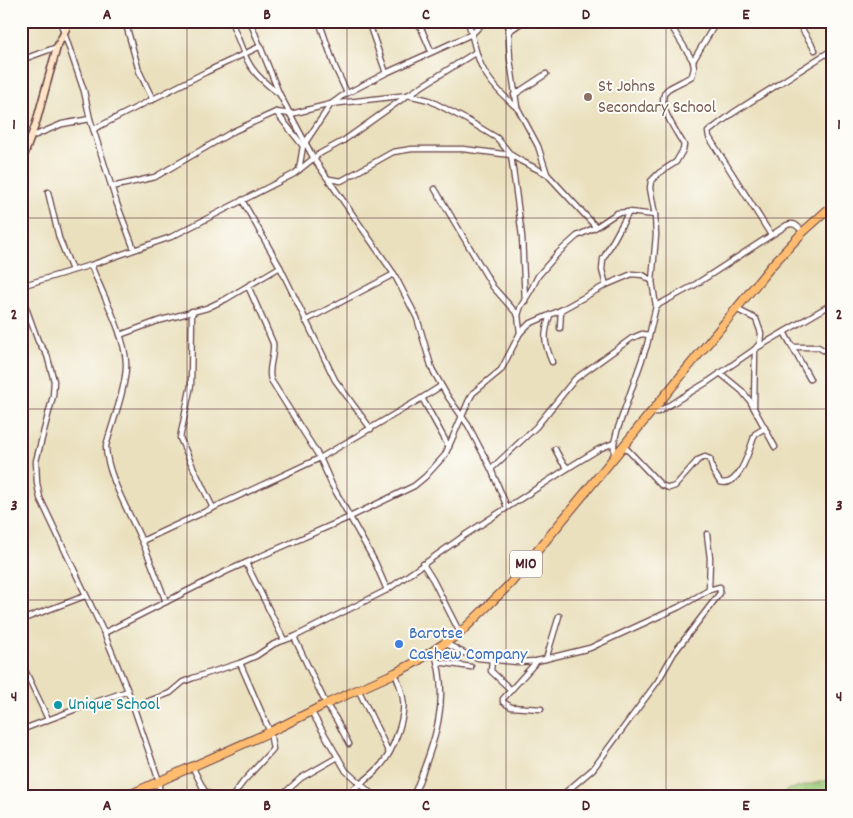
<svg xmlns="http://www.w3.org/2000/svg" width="853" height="818" viewBox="0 0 853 818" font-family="Dekko,sans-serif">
  <defs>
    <pattern id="wetland-marsh" width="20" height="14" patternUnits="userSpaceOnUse" patternTransform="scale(1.25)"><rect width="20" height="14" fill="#9dcb79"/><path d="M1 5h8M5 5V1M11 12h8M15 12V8" fill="none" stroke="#89ae69"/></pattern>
  </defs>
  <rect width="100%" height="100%" fill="#fdfcf7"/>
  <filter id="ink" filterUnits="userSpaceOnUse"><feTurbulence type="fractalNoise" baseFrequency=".02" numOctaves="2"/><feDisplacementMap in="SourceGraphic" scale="10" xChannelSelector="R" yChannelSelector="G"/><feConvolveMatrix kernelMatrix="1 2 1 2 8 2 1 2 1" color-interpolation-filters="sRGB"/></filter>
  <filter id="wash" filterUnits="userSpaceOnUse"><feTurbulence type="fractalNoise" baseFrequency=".0096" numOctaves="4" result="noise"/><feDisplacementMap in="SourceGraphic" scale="20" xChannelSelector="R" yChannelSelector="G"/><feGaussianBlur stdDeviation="1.12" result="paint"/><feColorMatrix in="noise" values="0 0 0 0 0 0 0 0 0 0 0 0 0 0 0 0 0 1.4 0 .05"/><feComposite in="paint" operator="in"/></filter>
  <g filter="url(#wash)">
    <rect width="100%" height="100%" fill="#eae0be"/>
    <path fill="url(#wetland-marsh)" stroke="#747552" d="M832 779V797H783L787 790Z"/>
  </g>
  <g filter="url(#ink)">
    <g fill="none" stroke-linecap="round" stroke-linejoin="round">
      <defs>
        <g id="street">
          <path d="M60 21 84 91 90 119 117 204 134 249"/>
          <path d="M125 21 139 71 153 100"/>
          <path d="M231 21C246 57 245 69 278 93"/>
          <path d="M250 21 279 93 314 159 394 274 417 318 432 369 448 397 468 425 491 469 507 507"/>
          <path d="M319 21 335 67 347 93"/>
          <path d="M368 21 386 73"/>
          <path d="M418 21 431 51"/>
          <path d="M468 21C472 34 474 47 479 60 485 78 502 95 516 107"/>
          <path d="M508 21 510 59 517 107 538 146 547 174"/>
          <path d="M797 21 815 50"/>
          <path d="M508 32 524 21"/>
          <path d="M21 60 57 47"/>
          <path d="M693 61 717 21"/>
          <path d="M514 95 546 74"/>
          <path d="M276 112 303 146"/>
          <path d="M94 129 206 72 261 46"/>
          <path d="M31 137 62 124 90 119"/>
          <path d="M299 170 303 146 331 104 408 95 429 100 467 120 497 138 511 155 522 236 525 301"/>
          <path d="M329 179 341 181 393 152 412 149H463L511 155 521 161 547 174 596 227"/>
          <path d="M112 187 155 177 234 131 276 112 291 114 331 104 342 96 386 73 472 34 485 21"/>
          <path d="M435 189 493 287 518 315"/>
          <path d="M48 192 59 238 72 270"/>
          <path d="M242 200 280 267 335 380 371 429"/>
          <path d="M771 235 709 137 708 132 733 113 832 50"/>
          <path d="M91 265C102 294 125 334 126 363 127 385 112 424 106 446 106 473 129 512 140 537 150 558 158 581 166 602"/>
          <path d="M606 285 602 270 603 259 629 212"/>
          <path d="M21 286 91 265 171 237 294 174 319 154 343 141 408 95 476 52"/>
          <path d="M248 286 273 343C275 356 267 368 271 380L320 458 332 485 375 562 387 590"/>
          <path d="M21 294 38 341 47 355 54 381 53 396 36 461 37 483 40 498 104 633 128 691 159 781V797"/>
          <path d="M656 306 693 286 787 225C795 222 797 226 803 232"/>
          <path d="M736 309 756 319 761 333 760 343 755 349 754 407"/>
          <path d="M192 311 191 385 180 438 192 465 213 508"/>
          <path d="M550 315C543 336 544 342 552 362"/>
          <path d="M305 321 394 274"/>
          <path d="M560 328 561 310"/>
          <path d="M784 332 810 379"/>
          <path d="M520 333 518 315 521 306 531 290 538 276 558 253 577 236 596 227 617 213 629 212 655 215"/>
          <path d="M120 335 158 321 207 308 226 299 280 267"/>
          <path d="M793 347H818L823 350"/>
          <path d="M720 373 742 391 750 401 775 447"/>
          <path d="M422 398 441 386"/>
          <path d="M652 412H658L709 381 755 349 832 304"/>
          <path d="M624 446 661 485 669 488 675 486 698 460 705 457 710 459 713 471 720 482C740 489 750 447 755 434L765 428"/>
          <path d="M555 449 562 462 568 468"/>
          <path d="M614 456V443L617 431 647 345 656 306 652 281 656 235 655 215 650 188 651 181 659 173 676 162 683 150 684 145C677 132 653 101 668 89 676 84 684 81 692 76L694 68 693 61 668 21"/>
          <path d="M491 469 536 427 575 379 632 338 642 334 649 335"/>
          <path d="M707 534 710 558 709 590"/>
          <path d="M142 541 320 458 422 398 449 447"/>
          <path d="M246 563 284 640"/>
          <path d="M423 564 433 580 460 633"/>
          <path d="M21 620 85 596"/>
          <path d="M104 633 227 571 350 517 414 486 425 477 445 455 469 400 473 393 501 370 520 333 529 324 561 310 606 285 632 274 643 275 652 281"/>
          <path d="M294 637 326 704 336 719 349 744"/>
          <path d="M445 643 464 653 478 658 517 662 537 661 590 648 679 607 709 590 720 587V593L674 653 658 681 593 769 560 797"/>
          <path d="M546 659 559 616"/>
          <path d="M492 660 491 671 511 690"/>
          <path d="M537 661 503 699V702L511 707 541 709"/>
          <path d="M21 662 48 719"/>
          <path d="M438 662 471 667"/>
          <path d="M358 689 389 753"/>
          <path d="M133 707 170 693 183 682 193 678 240 663 256 656 274 644 294 637 387 590 465 535 568 468 599 449 614 443"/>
          <path d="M311 711 346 771 375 797"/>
          <path d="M21 730 87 705 128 691"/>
          <path d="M192 766 204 790 213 797"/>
          <path d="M232 797 243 782 273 749 270 732 240 663"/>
          <path d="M280 797 301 778 338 757"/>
          <path d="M343 797C355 787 372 777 382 764 393 751 406 716 403 699 402 690 398 681 395 673"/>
          <path d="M413 797C432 748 452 703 434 651"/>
        </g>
        <path id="secondary" d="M21 164 36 123 57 47 70 21"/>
        <path id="primary" d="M124 797 270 732 326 704 395 673 416 662 460 633 510 584 773 264 803 232 832 206"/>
      </defs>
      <use href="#street" stroke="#623c41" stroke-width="7"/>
      <use href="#secondary" stroke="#623c41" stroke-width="9"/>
      <use href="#primary" stroke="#623c41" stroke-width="10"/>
      <use href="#street" stroke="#fff" stroke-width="4.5"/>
      <use href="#secondary" stroke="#ffe4c6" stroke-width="6"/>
      <use href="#primary" stroke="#febc70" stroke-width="8"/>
    </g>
  </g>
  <path fill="none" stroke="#4a1f2b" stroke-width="1" stroke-opacity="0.55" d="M187 21V797M347 21V797M506 21V797M666 21V797M21 218H832M21 409H832M21 600H832"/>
  <circle fill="#8d6e63" stroke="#fdfcf7" stroke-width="2" cx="588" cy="97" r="5"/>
  <circle fill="#3f7fe0" stroke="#fdfcf7" stroke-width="2" cx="399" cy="644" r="5"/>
  <circle fill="#0f9aa8" stroke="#fdfcf7" stroke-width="2" cx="58" cy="705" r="5"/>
  <g text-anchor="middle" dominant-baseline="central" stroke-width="4" stroke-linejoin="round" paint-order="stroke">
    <rect fill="#fdfcf7" stroke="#806168" stroke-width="1" x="510" y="550.5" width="32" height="27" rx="4"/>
    <g font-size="16" font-weight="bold" fill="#4a1f2b">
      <text x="526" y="564">M10</text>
    </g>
    <g font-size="18" fill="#785e54" stroke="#fdfcf7" text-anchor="start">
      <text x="598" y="87">St Johns<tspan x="598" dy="21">Secondary School</tspan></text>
    </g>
    <g font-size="18" fill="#366cbe" stroke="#fdfcf7" text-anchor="start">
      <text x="409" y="634">Barotse<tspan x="409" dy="21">Cashew Company</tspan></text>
    </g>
    <g font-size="18" fill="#0d838f" stroke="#fdfcf7" text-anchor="start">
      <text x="68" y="705">Unique School</text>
    </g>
  </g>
  <rect width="853" height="818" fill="none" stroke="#fdfcf7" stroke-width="55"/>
  <rect x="28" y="28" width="798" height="762" fill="none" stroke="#4a1f2b" stroke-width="2"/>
  <g font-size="16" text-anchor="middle" font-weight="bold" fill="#4a1f2b">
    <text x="107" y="19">A</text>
    <text x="267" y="19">B</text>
    <text x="426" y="19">C</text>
    <text x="586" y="19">D</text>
    <text x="746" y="19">E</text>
    <text x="14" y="129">1</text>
    <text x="839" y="129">1</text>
    <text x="14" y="319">2</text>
    <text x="839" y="319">2</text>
    <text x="14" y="510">3</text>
    <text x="839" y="510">3</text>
    <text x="14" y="701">4</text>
    <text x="839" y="701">4</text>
    <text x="107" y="810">A</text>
    <text x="267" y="810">B</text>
    <text x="426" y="810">C</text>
    <text x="586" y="810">D</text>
    <text x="746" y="810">E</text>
  </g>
</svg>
